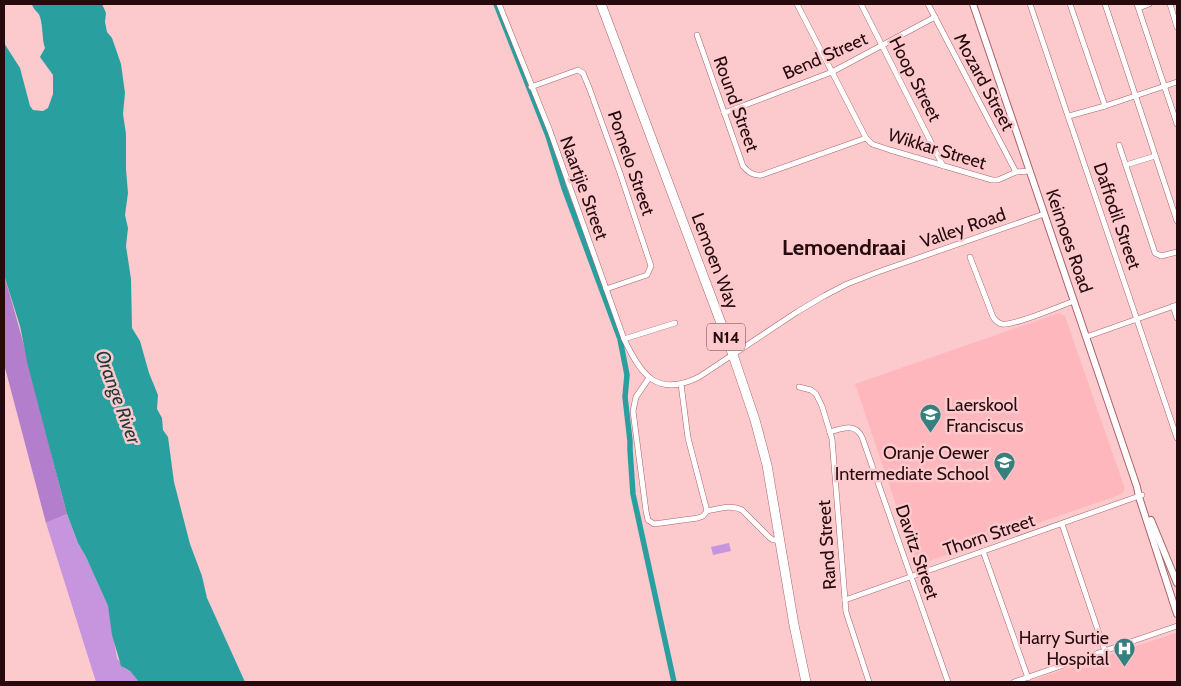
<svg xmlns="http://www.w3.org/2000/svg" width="1181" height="686" viewBox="0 0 1181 686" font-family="Cabin,sans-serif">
  <rect width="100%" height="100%" fill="#fccacd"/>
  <g fill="#feb7bc">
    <path d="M1059 313 1065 316 1125 489 1122 494 920 564 915 561 855 384Z"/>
    <path d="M1176 633 1177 637V682H1026Z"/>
  </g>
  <g fill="#c794de">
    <path d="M67 514 78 543 86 557 108 606 117 658 124 668 130 671 139 682H96L46 523Z"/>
    <path d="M729 543 731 551 713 555 711 547Z"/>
  </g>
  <path fill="#b37ecb" d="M4 275C28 354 46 435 67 514L46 523 4 364Z"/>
  <path fill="#2a9f9f" d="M32 4H102L106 13 105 22 107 32 112 38 121 64 125 93 123 114 126 134V169L128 193 125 215 128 228 126 246 131 279 132 328 140 341 149 373 158 395 157 409 162 418 163 430 168 437 174 482 190 544 202 576 207 598 245 682H139L130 671 121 666 112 635 108 606 86 557 78 543 67 514 28 366 20 326 4 275V43L20 68 30 106 33 110 43 111 48 108 53 94V75L40 57 45 48C42 42 43 25 40 17 39 12 33 10 32 4Z"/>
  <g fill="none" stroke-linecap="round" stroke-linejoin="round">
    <path stroke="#2a9f9f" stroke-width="5.5" d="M496 4 548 136 564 188 620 339 627 375 625 397 630 441V450L633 494 674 682"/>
    <defs>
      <g id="minor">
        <path d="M499 4 550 131 624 339C641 375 657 398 699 377L797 312 824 296 847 284 878 272 1044 214"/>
        <path d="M797 4 866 138 872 144 890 150 992 180H998L1016 172 1030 171"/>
        <path d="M861 4 943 166"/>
        <path d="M928 4 1016 172"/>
        <path d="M1030 4 1177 438"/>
        <path d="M1070 4 1105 106 1177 82"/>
        <path d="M1105 4 1177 221"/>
        <path d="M1137 4 1177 124"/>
        <path d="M1170 4 1177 27"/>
        <path d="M1139 8 1149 4"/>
        <path d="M697 35 743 166C748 172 753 176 762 175L866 138"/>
        <path d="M531 87 578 70 583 73 590 90 620 173 651 266 647 275 606 289"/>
        <path d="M724 113 832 72 935 17"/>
        <path d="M1069 116 1105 106"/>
        <path d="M1119 145 1155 253 1161 256 1177 252"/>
        <path d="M1126 165 1155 156"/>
        <path d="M970 257 993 317C995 320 998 323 1002 324 1014 326 1060 306 1074 301"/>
        <path d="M1173 306 1177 318"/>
        <path d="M1086 337 1177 305"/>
        <path d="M624 339 675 323"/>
        <path d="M649 378 636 397 633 411 646 511 648 520 654 524 698 518 703 516 707 511 688 438 681 384"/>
        <path d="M799 387 811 390 816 394 822 406 832 439 846 612 869 682"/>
        <path d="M830 432C843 428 855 423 862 437L948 682"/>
        <path d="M707 511C718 509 731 504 742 510L769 537 773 540H780"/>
        <path d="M1062 524 1105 651"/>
        <path d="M983 551 1028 678"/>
        <path d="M845 600 1142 495"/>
        <path d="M1014 682 1177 626"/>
      </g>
      <g id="tertiary">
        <path d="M973 4 1137 487 1139 497 1177 614"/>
        <path d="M1151 520 1177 583"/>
      </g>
      <path id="trunk" d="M601 4 733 355 755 420 767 465 794 625 806 682"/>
    </defs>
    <use href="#minor" stroke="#ab6369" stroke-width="6"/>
    <use href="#tertiary" stroke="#ab6369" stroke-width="8"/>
    <use href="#trunk" stroke="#ab6369" stroke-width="10"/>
    <use href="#minor" stroke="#fff" stroke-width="5"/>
    <use href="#tertiary" stroke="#fff" stroke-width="6"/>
    <use href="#trunk" stroke="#fff" stroke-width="9"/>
  </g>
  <defs>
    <symbol id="school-pin" viewBox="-11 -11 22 30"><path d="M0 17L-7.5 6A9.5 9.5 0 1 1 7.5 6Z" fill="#367f7f" stroke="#fccacd"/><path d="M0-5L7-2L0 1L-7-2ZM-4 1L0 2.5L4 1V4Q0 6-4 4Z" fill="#fff"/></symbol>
    <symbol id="hospital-pin" viewBox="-11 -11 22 30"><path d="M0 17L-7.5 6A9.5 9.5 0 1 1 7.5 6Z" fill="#367f7f" stroke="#fccacd"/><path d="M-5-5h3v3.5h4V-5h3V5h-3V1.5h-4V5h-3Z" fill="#fff"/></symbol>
  </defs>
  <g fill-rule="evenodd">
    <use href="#school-pin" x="918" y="402" width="25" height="34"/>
    <use href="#school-pin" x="992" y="450" width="25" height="34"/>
    <use href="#hospital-pin" x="1112" y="636" width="25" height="34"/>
  </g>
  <g text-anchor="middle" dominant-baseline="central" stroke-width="5" stroke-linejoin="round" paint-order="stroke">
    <rect fill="#fccacd" stroke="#664447" stroke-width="1" x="707" y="323.5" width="38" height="27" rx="4"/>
    <g font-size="16" font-weight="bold" fill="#260a0e">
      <text x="726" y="337">N14</text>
    </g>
    <g font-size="18" fill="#260a0e" stroke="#fccacd">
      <text transform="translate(825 56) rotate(-24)">Bend Street</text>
      <text transform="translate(915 79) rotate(63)">Hoop Street</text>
      <text transform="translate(984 82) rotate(62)">Mozard Street</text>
      <text transform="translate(736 104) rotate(70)">Round Street</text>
      <text transform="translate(937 149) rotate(17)">Wikkar Street</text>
      <text transform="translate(631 163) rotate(71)">Pomelo Street</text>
      <text transform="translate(584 188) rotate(70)">Naartjie Street</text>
      <text transform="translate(1117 216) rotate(71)">Daffodil Street</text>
      <text transform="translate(963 228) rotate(-19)">Valley Road</text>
      <text transform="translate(1069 241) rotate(71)">Keimoes Road</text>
      <text transform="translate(715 261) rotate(69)">Lemoen Way</text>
      <text transform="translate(989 535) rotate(-19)">Thorn Street</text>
      <text transform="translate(827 545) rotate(-94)">Rand Street</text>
      <text transform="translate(917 552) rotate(71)">Davitz Street</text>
    </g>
    <g font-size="18" fill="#260a0e" stroke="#fccacd" text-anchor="end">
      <text x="946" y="405" text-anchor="start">Laerskool<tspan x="946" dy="21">Franciscus</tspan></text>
      <text x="989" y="453">Oranje Oewer<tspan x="989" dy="21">Intermediate School</tspan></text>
      <text x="1109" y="638">Harry Surtie<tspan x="1109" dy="21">Hospital</tspan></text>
    </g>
    <g font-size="19" font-style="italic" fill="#1e3636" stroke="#fccacd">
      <text transform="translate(118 397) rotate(70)">Orange River</text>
    </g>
    <g font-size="22" font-weight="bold" fill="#260a0e" stroke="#fccacd">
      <text x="844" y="247">Lemoendraai</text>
    </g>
  </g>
  <rect width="1181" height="686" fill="none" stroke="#260a0e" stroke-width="10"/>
</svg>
